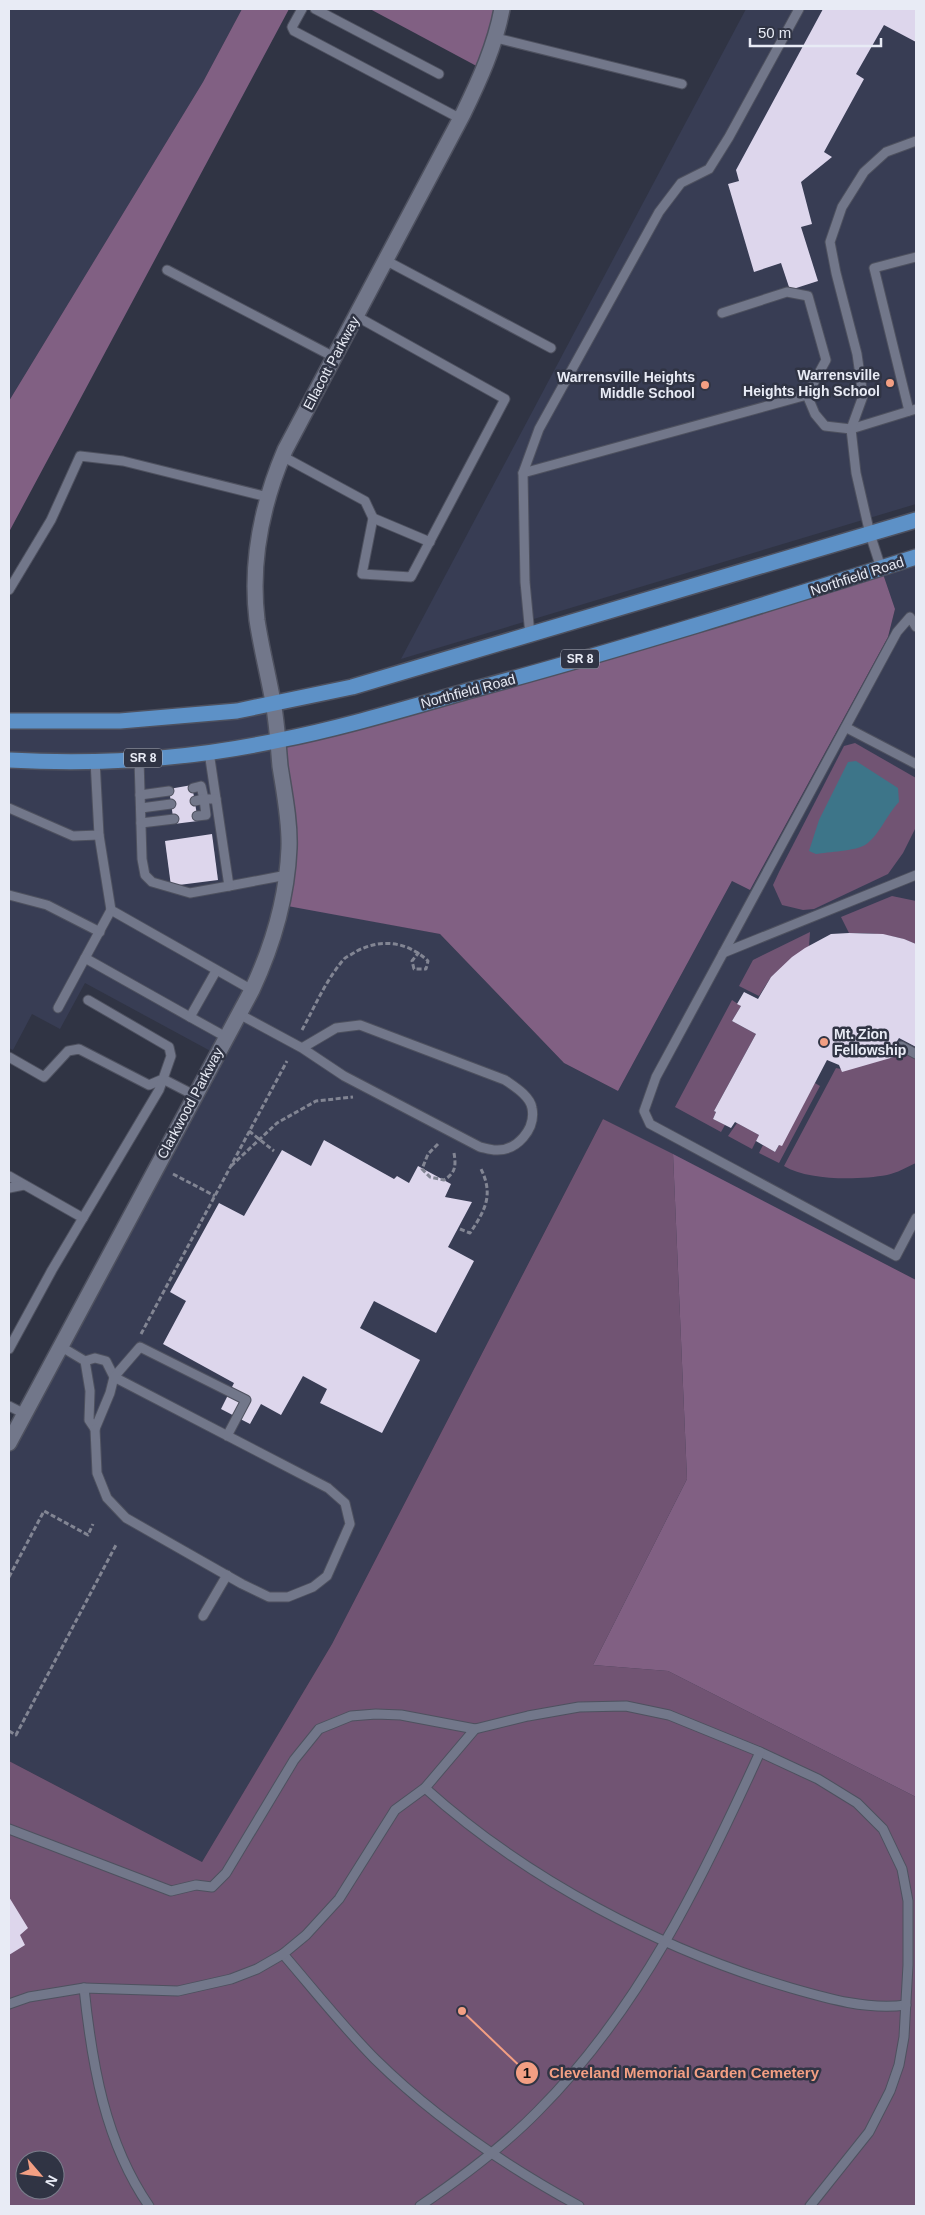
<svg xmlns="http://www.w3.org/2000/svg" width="925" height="2215" viewBox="0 0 925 2215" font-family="Arial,sans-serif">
  <rect width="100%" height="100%" fill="#303444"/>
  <g fill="#383d54">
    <path d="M9 9H242L203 82 9 401Z"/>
    <path d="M746 9H916V504L401 659Z"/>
    <path d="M916 556V1280L603 1119 332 1644 202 1862 9 1761V1443L216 1054 85 983 60 1029 32 1014 13 1050 9 1048V721L273 704 286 805 282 904 440 934 564 1063 618 1091 732 881 750 890 888 637 895 609 881 568Z"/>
  </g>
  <g fill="#715473" fill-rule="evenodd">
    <path d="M855 743 916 778V827L903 853 888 874 814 909 803 910 782 905 773 885 779 872 844 746Z"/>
    <path d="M892 896 916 901V944C894 934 873 933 849 933L841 917Z"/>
    <path d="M810 932 809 946 771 977 759 996 739 986 753 960Z"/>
    <path d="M732 1000 741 1006 732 1021 756 1034 714 1111 716 1112 713 1119 725 1125 721 1132 675 1107Z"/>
    <path d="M893 1047 916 1059V1163C907 1167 897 1173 887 1175 859 1180 809 1181 784 1166L836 1068 841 1069 893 1057Z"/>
    <path d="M815 1083 820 1086 779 1163 759 1153 763 1145 775 1152Z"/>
    <path d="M603 1119 673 1154 687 1479 593 1665 668 1671 916 1797V2206H9V1761L202 1862 332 1644ZM25 2160H55V2190H25Z"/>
    <path d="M737 1123 759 1135 752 1149 728 1136Z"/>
  </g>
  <g fill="#816083">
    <path d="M242 9H289L9 532V401L203 82Z"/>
    <path d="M370 9H502L484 70Z"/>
    <path d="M881 568 895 609 888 637 750 890 732 881 618 1091 564 1063 440 934 282 905 287 875 277 741Z"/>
    <path d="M673 1154 916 1280V1797L668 1671 593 1665 687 1479Z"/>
  </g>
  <path fill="#3d7589" d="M856 761 898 788 899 802C887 814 879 836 865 845 855 851 828 852 816 854L809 851 819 820 848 762Z"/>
  <g fill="#ddd6ec">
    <path d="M823 9H916V42L884 25 856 74 864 79 824 152 832 157 801 182 812 224 801 227 818 281 790 290 781 263 754 272 728 184 739 181 736 170Z"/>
    <path d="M192 785 198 821 174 824 169 789Z"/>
    <path d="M212 834 218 880 171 886 165 841Z"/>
    <path d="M849 933 883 934 904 939 916 944V1047L899 1038 892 1049 894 1057 842 1072 839 1065 827 1060 782 1146 779 1145 775 1152 756 1141 759 1135 735 1122 731 1128 713 1119 716 1112 714 1111 756 1034 732 1021 741 1006 737 1004 744 992 758 999 771 977 792 957 805 948 831 934Z"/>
    <path d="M324 1140 394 1179 397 1176 409 1183 418 1166 451 1184 445 1197 472 1202 448 1247 474 1261 436 1333 374 1301 360 1328 420 1360 382 1433 320 1403 327 1389 303 1376 281 1415 261 1404 250 1424 221 1409 234 1383 163 1344 186 1301 170 1292 219 1203 244 1216 282 1150 311 1166Z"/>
    <path d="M9 1897 28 1928 20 1935 25 1945 9 1955Z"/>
  </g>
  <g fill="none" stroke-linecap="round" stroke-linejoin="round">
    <defs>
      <g id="service">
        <path d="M302 9 292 27 294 31 461 119"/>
        <path d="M315 9 439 74"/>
        <path d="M496 38 682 84"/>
        <path d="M385 260 551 348"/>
        <path d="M167 270 334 357"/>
        <path d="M807 395 815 414 825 426 851 429 916 409"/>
        <path d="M909 411 874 268 916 257"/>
        <path d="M282 456 365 501 373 518 362 574 411 577 505 399 356 316"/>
        <path d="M523 473 807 395 826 360 808 296 787 292 722 313"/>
        <path d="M373 518 430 542"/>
        <path d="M881 568 870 534 856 473 851 429 863 396 857 354 836 273 830 242 842 207 864 172 886 152 916 141"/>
        <path d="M9 590 51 520 80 456 123 461 268 497"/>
        <path d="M916 627 910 617 897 632 656 1077 644 1111 650 1124 896 1256 916 1218"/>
        <path d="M530 635 525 582 523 473 539 429 659 212 681 183 709 169 729 137 799 9"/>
        <path d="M847 728 916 764"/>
        <path d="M209 752 229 886 287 875"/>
        <path d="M139 759 142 859 145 875 152 882 190 893 229 886"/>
        <path d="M95 760 99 835 111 910 252 990"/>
        <path d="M193 788 201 786 204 799H216"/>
        <path d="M140 795 169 791"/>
        <path d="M195 801 204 799 206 815 197 816"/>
        <path d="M9 808 73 836 99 835"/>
        <path d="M141 808 171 804"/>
        <path d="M141 823 174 819"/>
        <path d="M9 895 47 905 100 932"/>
        <path d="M111 910 85 958 190 1017"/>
        <path d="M723 953 916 875"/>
        <path d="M216 971 190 1017 226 1037"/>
        <path d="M58 1008 85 958"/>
        <path d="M239 1014 302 1048 344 1076 480 1147C485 1148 491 1150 496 1150 517 1151 536 1129 532 1108 530 1096 515 1087 505 1080L360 1025 336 1028 302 1048"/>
        <path d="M901 1046 916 1054"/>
        <path d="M9 1057 44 1077 68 1051 79 1049 149 1085 163 1079 171 1056 169 1047 88 1000"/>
        <path d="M9 1176 83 1218"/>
        <path d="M9 1188 24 1185"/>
        <path d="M60 1346 85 1361 90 1391 89 1420 95 1429 110 1393 114 1377 106 1361 95 1358 85 1361"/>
        <path d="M9 1349 52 1270 159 1090 163 1079 194 1095"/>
        <path d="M9 1406 23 1413"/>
        <path d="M95 1429 97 1473 107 1498 126 1518 242 1584 269 1597H288L313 1587 327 1576 350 1524 345 1503 328 1488 114 1377 140 1347 246 1400 227 1436"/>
        <path d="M203 1616 227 1575"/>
        <path d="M425 1788C526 1879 661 1950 791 1988 829 1999 867 2010 906 2005"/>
        <path d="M9 1829 171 1891 196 1885 212 1887 226 1873 294 1760 319 1729 351 1716 376 1714 401 1715 475 1729"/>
        <path d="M283 1954C314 1990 343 2027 376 2060 435 2118 506 2166 579 2206"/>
        <path d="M84 1988C92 2065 105 2142 149 2206"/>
        <path d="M9 2004 29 1997 84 1988 178 1991 231 1979 257 1969 283 1954 306 1935 339 1899 395 1810 425 1788 475 1729 528 1716 579 1707 626 1706 669 1715 760 1752 818 1779 857 1803 883 1829 902 1869 908 1901V1965L904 2037 899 2065 890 2091 869 2132 810 2206"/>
        <path d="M420 2206C461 2178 503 2147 538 2111 639 2010 702 1880 760 1752"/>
      </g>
      <path id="tertiary" d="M9 1443 252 990C273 945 287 898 289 848 290 821 284 792 280 766 278 744 277 723 273 702 268 674 261 647 257 620 250 561 262 504 285 450L463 114C480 79 495 46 502 9"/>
      <g id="primary">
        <path d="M9 721H120L237 711 352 687 916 520"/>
        <path d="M9 760C99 765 192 759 280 740 346 727 410 707 475 689 623 649 770 603 916 557"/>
      </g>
    </defs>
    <use href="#service" stroke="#4e515f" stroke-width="11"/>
    <use href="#tertiary" stroke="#4e515f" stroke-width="18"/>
    <use href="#primary" stroke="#4e515f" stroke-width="18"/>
    <g stroke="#828593" stroke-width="3" stroke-dasharray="5 2.5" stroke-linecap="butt">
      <path d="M302 1030C315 1006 326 980 344 959 347 956 353 954 357 951 382 938 408 942 428 961L426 969H414L412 961 419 952"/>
      <path d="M249 1131 274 1151"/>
      <path d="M438 1144 428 1154 422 1169 430 1177 444 1180C456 1173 456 1165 454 1153"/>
      <path d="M231 1166 277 1123 316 1101 353 1097"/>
      <path d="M173 1174 215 1196"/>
      <path d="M460 1229 470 1233C486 1209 494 1194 480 1167"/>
      <path d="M141 1334 287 1061"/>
      <path d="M9 1577 44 1511 88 1535 93 1524"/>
      <path d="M9 1731 16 1735 117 1543"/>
    </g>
    <use href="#service" stroke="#72778a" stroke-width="9"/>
    <use href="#tertiary" stroke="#72778a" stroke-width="15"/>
    <use href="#primary" stroke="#5d91c7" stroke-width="15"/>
  </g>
  <g fill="#f39f83" stroke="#303444" stroke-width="2">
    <circle cx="890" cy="383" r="5"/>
    <circle cx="705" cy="385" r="5"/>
    <circle cx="824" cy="1042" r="5"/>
  </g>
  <g text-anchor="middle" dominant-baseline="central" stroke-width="5" stroke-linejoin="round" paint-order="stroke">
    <g fill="#303444" stroke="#b1b4c0" stroke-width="1">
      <rect x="561" y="649.5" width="38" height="19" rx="4"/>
      <rect x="124" y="748.5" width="38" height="19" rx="4"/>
    </g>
    <g font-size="12" font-weight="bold" fill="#e8ebf5">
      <text x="580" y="659">SR 8</text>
      <text x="143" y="758">SR 8</text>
    </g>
    <g font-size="14" fill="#e8ebf5" stroke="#303444">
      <text transform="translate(331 363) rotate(-62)">Ellacott Parkway</text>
      <text transform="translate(857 576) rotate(-18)">Northfield Road</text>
      <text transform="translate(468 691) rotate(-15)">Northfield Road</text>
      <text transform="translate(190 1103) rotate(-62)">Clarkwood Parkway</text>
    </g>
    <g font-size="14" font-weight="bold" fill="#e8ebf5" stroke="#303444" text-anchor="end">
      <text x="880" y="375">Warrensville<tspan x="880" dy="16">Heights High School</tspan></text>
      <text x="695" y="377">Warrensville Heights<tspan x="695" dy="16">Middle School</tspan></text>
      <text x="834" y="1034" text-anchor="start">Mt. Zion<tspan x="834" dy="16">Fellowship</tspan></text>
    </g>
  </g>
  <path fill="none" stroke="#f39f83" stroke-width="2" d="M462 2011L527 2073"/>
  <g fill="#f39f83" stroke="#303444" stroke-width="2">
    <circle cx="462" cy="2011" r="5"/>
    <circle cx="527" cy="2073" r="12"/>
  </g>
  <g font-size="15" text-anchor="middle" font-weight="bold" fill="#111">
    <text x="527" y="2078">1</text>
  </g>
  <g font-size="15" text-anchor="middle" font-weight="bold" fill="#f39f83" stroke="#303444" stroke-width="5" stroke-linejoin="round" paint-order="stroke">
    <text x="684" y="2078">Cleveland Memorial Garden Cemetery</text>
  </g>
  <rect width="925" height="2215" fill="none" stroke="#e8ebf5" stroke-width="20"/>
  <g transform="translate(40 2175) rotate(118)"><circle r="24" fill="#303444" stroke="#7a7d8b"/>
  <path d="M0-4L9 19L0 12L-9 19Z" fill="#f39f83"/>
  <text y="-8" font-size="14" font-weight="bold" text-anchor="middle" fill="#e8ebf5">N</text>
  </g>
  <path d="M750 38v8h131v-8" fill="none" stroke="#e8ebf5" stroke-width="2.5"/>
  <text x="758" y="38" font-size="15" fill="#e8ebf5" stroke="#303444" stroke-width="4" paint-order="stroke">50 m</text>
</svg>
